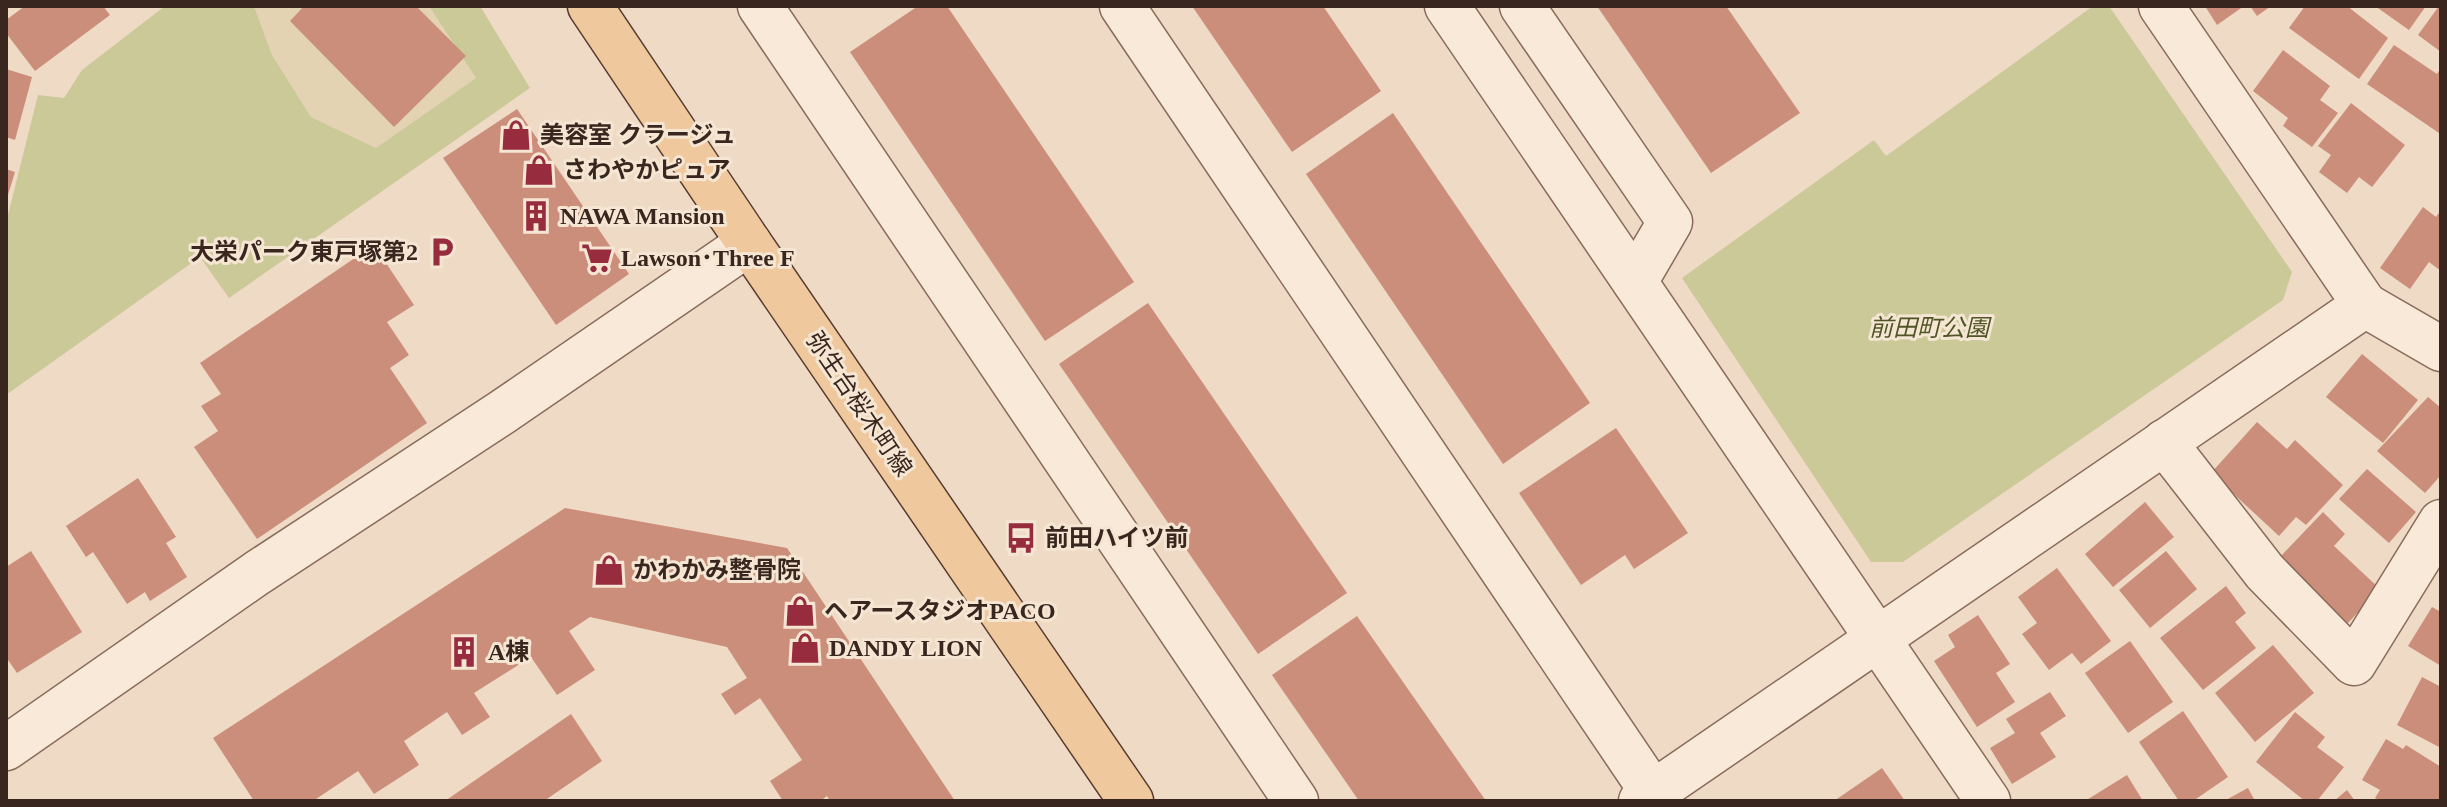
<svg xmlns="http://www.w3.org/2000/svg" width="2447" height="807" viewBox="0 0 2447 807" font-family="'Times New Roman','Noto Sans JP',serif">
  <rect width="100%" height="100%" fill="#eedac5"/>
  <path fill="#e3d3b2" d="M254 6H429L476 78 376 148 311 117 272 55Z"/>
  <g fill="#ccc999">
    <path d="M165 6H254L272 55 311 117 376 148 476 78 429 6H480L530 88 229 298 200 257 6 395V223L38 95 64 98 82 70Z"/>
    <path d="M2093 6H2109L2292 272 2283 300 1903 562H1871L1682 278 1874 140 1886 156Z"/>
  </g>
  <g fill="#cb8e7b">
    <path d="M25 6H103L110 15 35 71 6 33V20Z"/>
    <path d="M304 6H416L466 56 394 127 290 21Z"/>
    <path d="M918 6H947L1134 282 1045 341 850 52Z"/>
    <path d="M1192 6H1323L1381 91 1292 152Z"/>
    <path d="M1597 6H1726L1800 113 1711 173Z"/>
    <path d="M2205 6H2244L2217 25Z"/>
    <path d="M2250 6H2271L2257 16Z"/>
    <path d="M2305 6H2347L2388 38 2359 79 2289 28Z"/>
    <path d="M2375 6H2426L2409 30Z"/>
    <path d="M2439 6H2441V52L2418 35Z"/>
    <path d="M2394 45 2437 74 2441 68 2439 133 2367 84Z"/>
    <path d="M2283 50 2330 86 2320 100 2338 113 2312 147 2283 126 2288 118 2253 91Z"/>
    <path d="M6 69 32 77 15 140 6 137Z"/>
    <path d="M2351 103 2405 145 2372 187 2359 177 2347 193 2319 172 2331 155 2318 146Z"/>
    <path d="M517 109 629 274 556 325 443 158Z"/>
    <path d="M1393 113 1590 403 1503 464 1306 174Z"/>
    <path d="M6 169 15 172 7 198H6Z"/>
    <path d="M2423 207 2436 217 2441 210V271L2429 262 2410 289 2380 268Z"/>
    <path d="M374 245 414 305 387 322 409 355 390 368 427 423 257 539 194 447 218 431 201 406 221 394 200 363Z"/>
    <path d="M1148 303 1347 593 1258 654 1059 364Z"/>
    <path d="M2362 354 2418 400 2383 443 2326 397Z"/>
    <path d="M2428 397 2441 408V475L2425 493 2377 451Z"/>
    <path d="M2257 422 2287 449 2295 440 2343 485 2306 525 2296 517 2279 536 2211 473Z"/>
    <path d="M1616 428 1688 533 1634 569 1625 555 1581 585 1519 493Z"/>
    <path d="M2367 469 2416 512 2389 543 2339 499Z"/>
    <path d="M138 478 176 537 166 543 187 577 150 601 145 592 127 604 93 552 86 557 66 526Z"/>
    <path d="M2145 502 2174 537 2113 587 2085 554Z"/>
    <path d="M565 508 787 548 955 801H830L827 796 820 801H783L770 781 802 760 760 698 735 715 721 694 747 678 727 647 590 617 569 631 595 670 557 695 531 657 474 693 490 717 462 735 447 712 404 741 419 765 374 794 358 771 313 801H254L213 738Z"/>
    <path d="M2323 512 2345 534 2334 546 2380 589 2347 624 2279 558Z"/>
    <path d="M31 551 82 632 17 673 6 657V567Z"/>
    <path d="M2166 551 2197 589 2150 628 2119 590Z"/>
    <path d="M2057 568 2111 641 2081 664 2072 653 2049 670 2022 634 2037 623 2018 597Z"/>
    <path d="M2226 586 2246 613 2235 622 2256 648 2203 690 2160 638Z"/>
    <path d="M2432 607 2441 612V666L2408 646Z"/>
    <path d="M1978 615 2010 664 1996 673 2015 702 1977 727 1934 661 1955 647 1948 635Z"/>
    <path d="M1357 616 1486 801H1359L1272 675Z"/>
    <path d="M2130 641 2173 702 2128 733 2085 673Z"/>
    <path d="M2273 645 2314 693 2255 742 2215 693Z"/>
    <path d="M2422 677 2441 687V748L2397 725Z"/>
    <path d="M2050 692 2066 716 2040 733 2056 757 2012 784 1990 748 2015 733 2006 719Z"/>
    <path d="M2183 711 2228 777 2193 801H2179L2139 742Z"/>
    <path d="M2295 712 2325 737 2317 747 2344 767 2317 801H2305L2256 762Z"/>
    <path d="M571 714 602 761 544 801H445Z"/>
    <path d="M2386 739 2403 749 2406 745 2441 767V801H2380L2375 798 2380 790 2362 780Z"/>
    <path d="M1882 768 1905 801H1834Z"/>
    <path d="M2127 775 2143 801H2085Z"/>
    <path d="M2248 788 2255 801H2224Z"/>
    <path d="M2347 790 2355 801H2334Z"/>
  </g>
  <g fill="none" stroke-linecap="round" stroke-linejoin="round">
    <defs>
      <g id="minor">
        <path d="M760 6 1296 801"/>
        <path d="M1122 6 1653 793"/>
        <path d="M1447 6 1988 801"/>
        <path d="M1522 6 1670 222 1635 282"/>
        <path d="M2365 305 2441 349"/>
        <path d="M2164 442 2265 572 2354 663 2441 522"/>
        <path d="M6 748 257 573 501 413 749 243"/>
        <path d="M1641 801 2365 305 2161 6"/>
      </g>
      <path id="major" d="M590 6 749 243 1131 801"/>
    </defs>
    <use href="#minor" stroke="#896b5b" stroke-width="47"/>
    <use href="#major" stroke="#563b2f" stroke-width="47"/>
    <use href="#minor" stroke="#f8e9d8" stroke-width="44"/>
    <use href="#major" stroke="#f0c89d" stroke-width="44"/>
  </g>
  <defs>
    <symbol id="shop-bare" viewBox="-9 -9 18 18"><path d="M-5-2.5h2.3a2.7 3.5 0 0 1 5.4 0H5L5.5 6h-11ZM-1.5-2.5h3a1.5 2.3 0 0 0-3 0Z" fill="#972c3f" stroke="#f5e6d4" stroke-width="2.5" paint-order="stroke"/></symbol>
    <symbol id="building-bare" viewBox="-9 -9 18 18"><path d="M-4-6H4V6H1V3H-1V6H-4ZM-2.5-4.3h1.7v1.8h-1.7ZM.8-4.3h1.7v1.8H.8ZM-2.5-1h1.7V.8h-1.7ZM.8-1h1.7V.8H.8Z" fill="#972c3f" stroke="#f5e6d4" stroke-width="2.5" paint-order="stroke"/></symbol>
    <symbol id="parking-bare" viewBox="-9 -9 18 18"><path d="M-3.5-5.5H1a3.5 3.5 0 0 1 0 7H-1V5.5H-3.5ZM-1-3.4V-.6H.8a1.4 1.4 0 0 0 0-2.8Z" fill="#972c3f" stroke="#f5e6d4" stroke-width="2.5" paint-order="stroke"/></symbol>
    <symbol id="supermarket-bare" viewBox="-9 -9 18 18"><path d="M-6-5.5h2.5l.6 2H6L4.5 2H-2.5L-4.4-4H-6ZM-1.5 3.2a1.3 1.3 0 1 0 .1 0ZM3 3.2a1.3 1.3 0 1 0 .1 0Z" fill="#972c3f" stroke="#f5e6d4" stroke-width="2.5" paint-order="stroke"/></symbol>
    <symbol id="bus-bare" viewBox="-9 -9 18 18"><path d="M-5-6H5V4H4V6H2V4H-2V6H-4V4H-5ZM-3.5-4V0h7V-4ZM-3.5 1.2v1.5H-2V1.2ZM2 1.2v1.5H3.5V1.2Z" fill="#972c3f" stroke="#f5e6d4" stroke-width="2.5" paint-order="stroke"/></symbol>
  </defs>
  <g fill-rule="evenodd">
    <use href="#shop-bare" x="494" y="113" width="44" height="44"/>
    <use href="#shop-bare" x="517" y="148" width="44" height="44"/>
    <use href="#building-bare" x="514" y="194" width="44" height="44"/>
    <use href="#parking-bare" x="420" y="230" width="44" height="44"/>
    <use href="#supermarket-bare" x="575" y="236" width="44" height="44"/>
    <use href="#bus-bare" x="999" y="516" width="44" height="44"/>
    <use href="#shop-bare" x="587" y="548" width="44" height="44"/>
    <use href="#shop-bare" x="778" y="589" width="44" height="44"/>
    <use href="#shop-bare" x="783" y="626" width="44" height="44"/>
    <use href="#building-bare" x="442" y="630" width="44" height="44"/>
  </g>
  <g text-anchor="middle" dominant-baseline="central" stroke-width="6" stroke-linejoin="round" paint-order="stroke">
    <g font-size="24" font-weight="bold" fill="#39271f" stroke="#f5e6d4" text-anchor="start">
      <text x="540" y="135">美容室 クラージュ</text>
      <text x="563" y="170">さわやかピュア</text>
      <text x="560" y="216">NAWA Mansion</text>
      <text x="418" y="252" text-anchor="end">大栄パーク東戸塚第2</text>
      <text x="621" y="258">Lawson･Three F</text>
      <text x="1045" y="538">前田ハイツ前</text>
      <text x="633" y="570">かわかみ整骨院</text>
      <text x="824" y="611">ヘアースタジオPACO</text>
      <text x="829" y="648">DANDY LION</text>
      <text x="488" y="652">A棟</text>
    </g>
    <g font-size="24" font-style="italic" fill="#515526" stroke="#f5e6d4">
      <text x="1929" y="328">前田町公園</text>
    </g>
    <g font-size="24" fill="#39271f" stroke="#f5e6d4">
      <text transform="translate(859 404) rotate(56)">弥生台桜木町線</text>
    </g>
  </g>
  <rect width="2447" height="807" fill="none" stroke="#39271f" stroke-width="16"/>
</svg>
